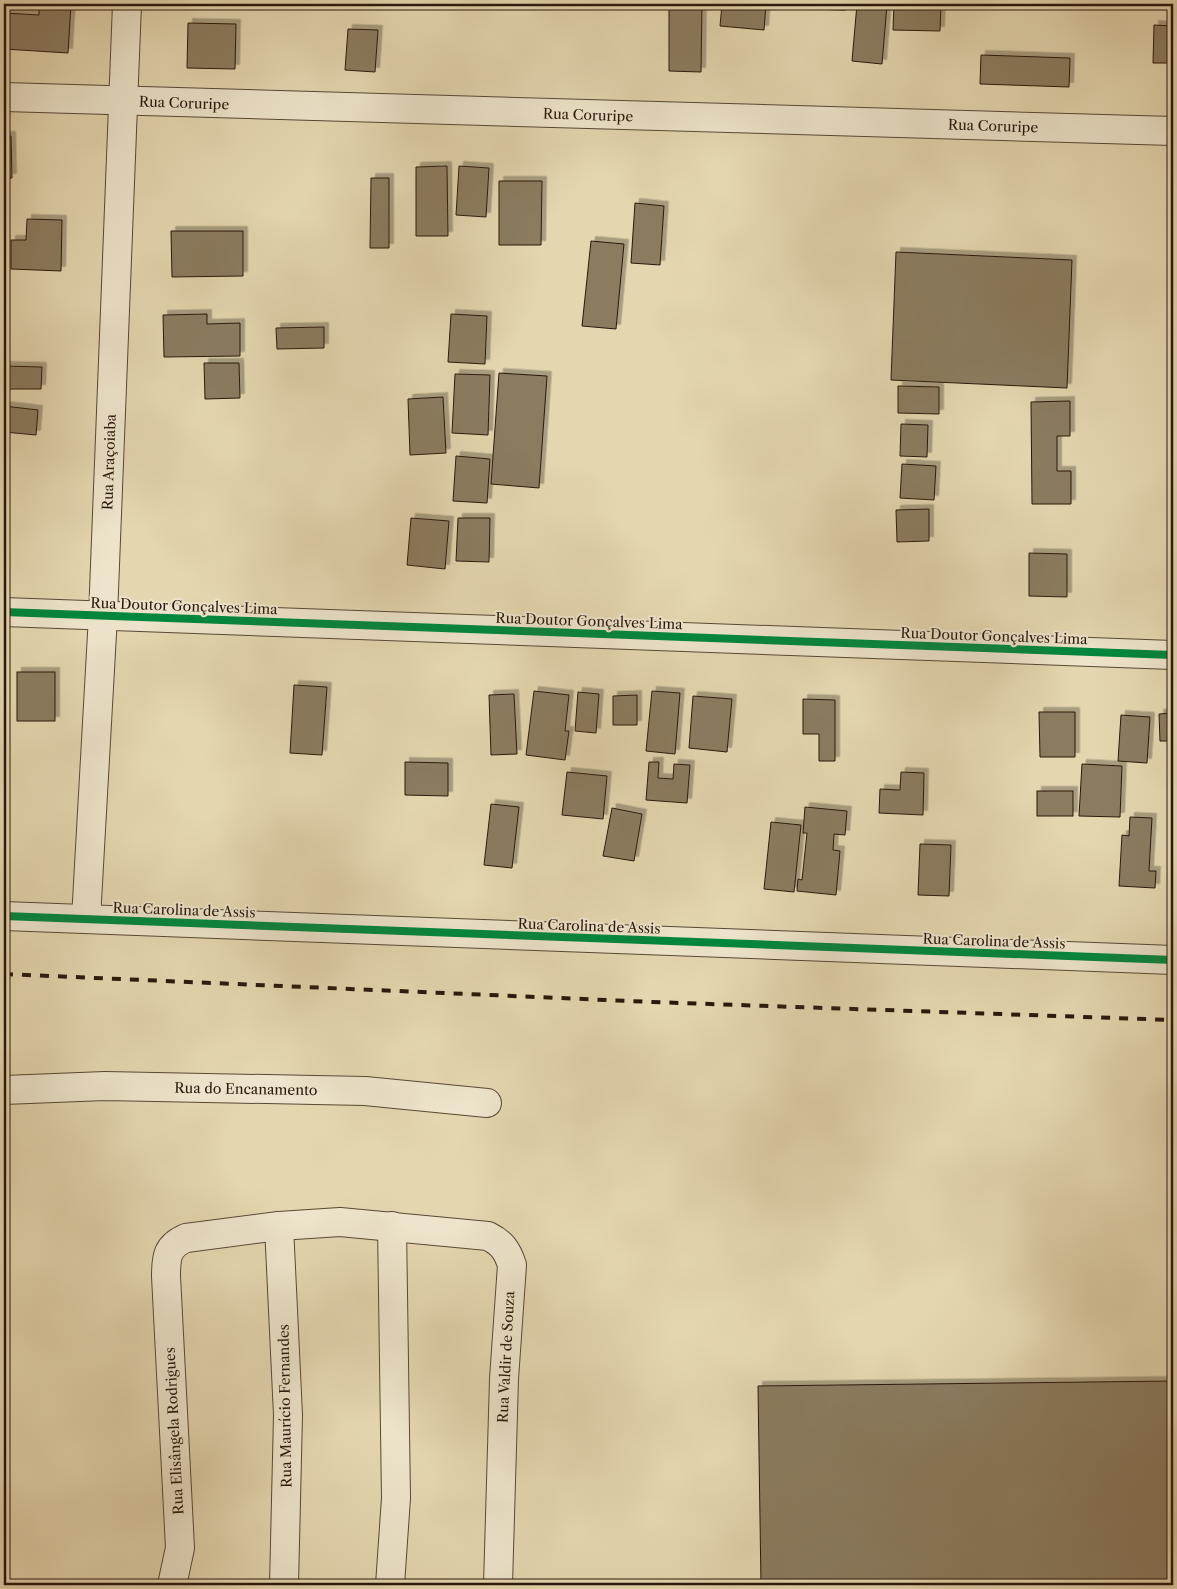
<svg xmlns="http://www.w3.org/2000/svg" width="1177" height="1589" viewBox="0 0 1177 1589" font-family="'Libre Caslon Text',serif">
  <defs>
    <filter id="shadow"><feDropShadow dx="4.5" dy="-4.5" stdDeviation="0" flood-color="#0004"/></filter>
  </defs>
  <rect width="100%" height="100%" fill="#e4d6af"/>
  <filter id="stains"><feTurbulence type="fractalNoise" baseFrequency=".004" numOctaves="4"/><feColorMatrix values="0 0 0 0 .2 0 0 0 0 .09 0 0 0 0 .02 0 0 0 .5 -.17"/></filter>
  <radialGradient id="worn" r=".72"><stop offset=".6" stop-color="#630" stop-opacity="0"/><stop offset="1" stop-color="#630" stop-opacity=".3"/></radialGradient>
  <g fill="#8b7b61" stroke="#2a180d" filter="url(#shadow)">
    <path d="M39 4H71L68 53 4 49V13L39 15Z"/>
    <path d="M669 4H702L701 72 669 71Z"/>
    <path d="M722 4H766L764 30 720 26Z"/>
    <path d="M803 4H846L845 10 803 9Z"/>
    <path d="M857 4 887 5 882 64 852 61Z"/>
    <path d="M894 4H941L940 31 893 30Z"/>
    <path d="M188 23 236 24 235 69 187 68Z"/>
    <path d="M1154 25 1173 26V63H1153Z"/>
    <path d="M348 29 378 30 375 72 345 70Z"/>
    <path d="M981 55 1070 58 1069 87 980 84Z"/>
    <path d="M4 136H11L12 178H4Z"/>
    <path d="M447 166 448 236H416V167Z"/>
    <path d="M459 166 489 168 486 217 456 215Z"/>
    <path d="M371 178H389V248H370Z"/>
    <path d="M499 181H542L541 245H499Z"/>
    <path d="M635 203 664 206 660 265 631 263Z"/>
    <path d="M27 219 62 220 61 271 11 269V240H26Z"/>
    <path d="M171 231H243V276L172 277Z"/>
    <path d="M591 241 624 244 616 329 582 326Z"/>
    <path d="M896 252 1072 260 1067 388 891 380Z"/>
    <path d="M207 314V324L240 323V356L164 357 163 315Z"/>
    <path d="M451 314 487 316 485 364 448 362Z"/>
    <path d="M324 327V348L277 349 276 328Z"/>
    <path d="M204 363H239L240 398 205 399Z"/>
    <path d="M4 366 42 367 41 389H4Z"/>
    <path d="M499 373 547 376 539 488 491 484Z"/>
    <path d="M455 374 490 375 488 435 452 433Z"/>
    <path d="M898 386 939 387V414L898 413Z"/>
    <path d="M443 397 446 453 410 455 408 399Z"/>
    <path d="M1070 401V436H1057V471H1071V504H1032L1031 402Z"/>
    <path d="M4 406 38 410 36 435 4 432Z"/>
    <path d="M901 424 928 425 927 457 900 456Z"/>
    <path d="M456 456 490 459 487 503 453 501Z"/>
    <path d="M902 464 936 466 934 500 900 498Z"/>
    <path d="M929 509V541L897 542 896 510Z"/>
    <path d="M411 518 449 521 445 569 407 565Z"/>
    <path d="M458 518H490L489 562 456 561Z"/>
    <path d="M1029 553 1067 554V597L1029 596Z"/>
    <rect x="17" y="672" width="38" height="49"/>
    <path d="M294 685 327 687 322 755 290 753Z"/>
    <path d="M534 691 569 695 565 731H569L565 760 526 755Z"/>
    <path d="M652 691 680 693 675 754 646 751Z"/>
    <path d="M578 692 599 694 596 733 575 731Z"/>
    <path d="M514 694 517 754 491 755 489 695Z"/>
    <path d="M637 695V725H613V696Z"/>
    <path d="M693 696 732 699 727 752 689 748Z"/>
    <path d="M803 699 835 700V761H819V734H803Z"/>
    <path d="M1039 712H1075V757H1040Z"/>
    <path d="M1173 713V741H1160L1159 714Z"/>
    <path d="M1121 715 1150 717 1147 763 1118 761Z"/>
    <path d="M405 762 448 763V796L405 795Z"/>
    <path d="M649 762H659L658 778 673 779 674 764 690 765 687 803 646 800Z"/>
    <path d="M1082 764 1122 766 1120 817 1079 816Z"/>
    <path d="M567 772 607 776 603 819 562 815Z"/>
    <path d="M901 772 924 773 923 815 879 813 880 789 900 790Z"/>
    <rect x="1037" y="791" width="36" height="25"/>
    <path d="M491 804 519 807 512 868 484 865Z"/>
    <path d="M805 807 847 811 845 835 834 834 833 850 840 851 836 895 797 891 798 879 802 880 807 833H803Z"/>
    <path d="M612 808 642 814 634 861 603 856Z"/>
    <path d="M1130 817 1152 818 1149 871H1156L1155 888 1119 886 1122 835 1129 836Z"/>
    <path d="M771 822 801 825 794 892 764 889Z"/>
    <path d="M920 844 951 845 949 896 918 895Z"/>
    <path d="M1173 1381V1585H761L758 1386Z"/>
  </g>
  <g fill="none" stroke-linecap="round" stroke-linejoin="round">
    <defs>
      <g id="minor">
        <path d="M4 97 1173 131"/>
        <path d="M4 612 1173 655"/>
        <path d="M4 916 1173 960"/>
        <path d="M86 919 103 616 127 4"/>
        <path d="M4 1090 105 1086 365 1091 487 1103"/>
        <path d="M279 1226 288 1415 284 1585"/>
        <path d="M172 1585 180 1548 166 1276C166 1257 167 1246 186 1238L279 1226 340 1222 488 1236C502 1243 507 1250 512 1265L504 1379 498 1585"/>
        <path d="M390 1585 396 1498 392 1226"/>
      </g>
    </defs>
    <use href="#minor" stroke="#584836" stroke-width="30"/>
    <use href="#minor" stroke="#ede4cb" stroke-width="28"/>
    <path stroke="#2a180d" stroke-width="4" stroke-dasharray="9 9" stroke-linecap="butt" d="M4 974 652 1002 1173 1020"/>
    <defs>
      <g id="cycleway">
        <path d="M4 612 1173 655"/>
        <path d="M4 916 1173 960"/>
      </g>
    </defs>
    <use href="#cycleway" stroke="#ede4cb" stroke-width="11"/>
    <use href="#cycleway" stroke="#00873e" stroke-width="8"/>
  </g>
  <g text-anchor="middle" dominant-baseline="central" stroke-width="4" stroke-linejoin="round" paint-order="stroke">
    <g font-size="14" fill="#2a180d" stroke="#ede4cb">
      <text transform="translate(184 103) rotate(2)">Rua Coruripe</text>
      <text transform="translate(588 115) rotate(2)">Rua Coruripe</text>
      <text transform="translate(993 126) rotate(2)">Rua Coruripe</text>
      <text transform="translate(109 462) rotate(-88)">Rua Araçoiaba</text>
      <text transform="translate(184 606) rotate(2)">Rua Doutor Gonçalves Lima</text>
      <text transform="translate(589 621) rotate(2)">Rua Doutor Gonçalves Lima</text>
      <text transform="translate(994 636) rotate(2)">Rua Doutor Gonçalves Lima</text>
      <text transform="translate(184 910) rotate(2)">Rua Carolina de Assis</text>
      <text transform="translate(589 926) rotate(2)">Rua Carolina de Assis</text>
      <text transform="translate(994 941) rotate(2)">Rua Carolina de Assis</text>
      <text transform="translate(246 1089) rotate(1)">Rua do Encanamento</text>
      <text transform="translate(506 1357) rotate(-87)">Rua Valdir de Souza</text>
      <text transform="translate(285 1406) rotate(-91)">Rua Maurício Fernandes</text>
      <text transform="translate(174 1431) rotate(-93)">Rua Elisângela Rodrigues</text>
    </g>
  </g>
  <rect width="1177" height="1589" fill="none" stroke="#e4d6af" stroke-width="20"/>
  <rect x="5" y="5" width="1167" height="1579" fill="none" stroke="#2a180d" stroke-width="2.5"/>
  <rect x="10" y="10" width="1157" height="1569" fill="none" stroke="#2a180d"/>
  <rect width="100%" height="100%" filter="url(#stains)"/>
  <rect width="100%" height="100%" fill="url(#worn)"/>
</svg>
